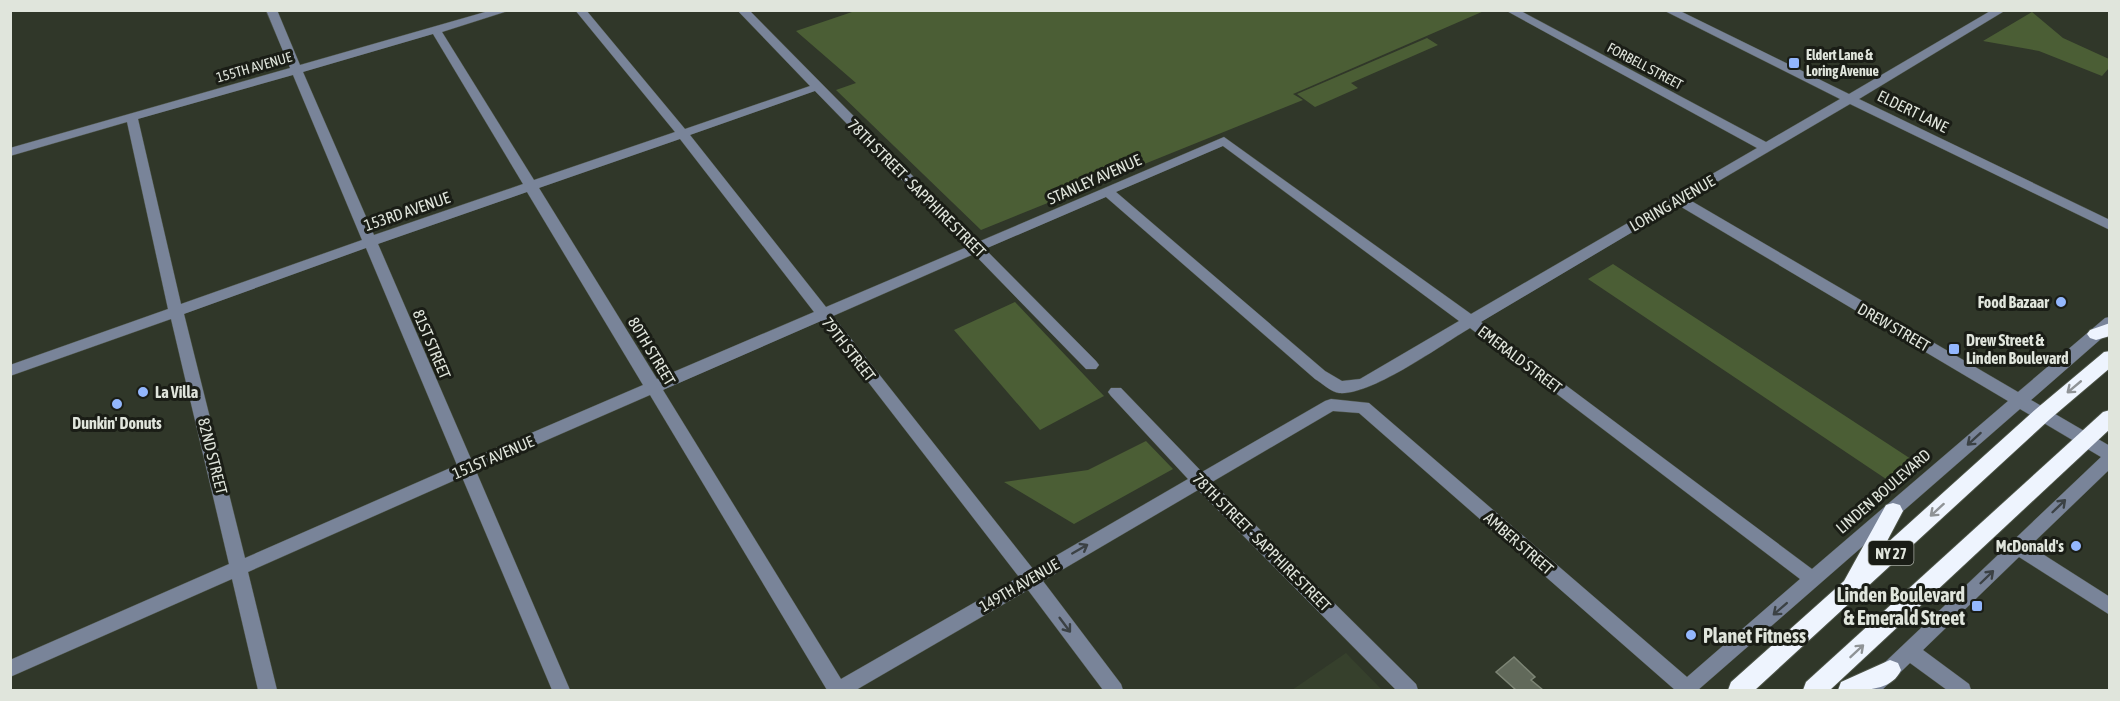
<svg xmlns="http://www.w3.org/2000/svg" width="2120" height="701" viewBox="0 0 2120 701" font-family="'Asap Condensed',sans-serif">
  <rect width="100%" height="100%" fill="#303729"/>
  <path fill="#36402c" d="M1346 653 1382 690H1292Z"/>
  <g fill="#4b5e35">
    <path d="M851 11V10L1484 11 1293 94 1303 100 981 230 836 90 856 83 796 31 852 12Z"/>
    <path d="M2032 12 2063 38 2109 59V68L2102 76 2039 51 1983 41Z"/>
    <path d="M1427 38 1438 45 1351 83 1358 88 1315 107 1297 94Z"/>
    <path d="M1613 264 1911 459 1886 479 1588 279Z"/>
    <path d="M1015 302 1104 396 1040 430 954 330Z"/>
    <path d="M1146 441 1173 469 1074 524 1004 482 1088 470Z"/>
  </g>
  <path fill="#61695a" stroke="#7d8575" stroke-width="1.5" d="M1514 657 1535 677 1531 680 1543 690H1516L1496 672Z"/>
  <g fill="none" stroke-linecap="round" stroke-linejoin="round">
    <defs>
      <path id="minor" d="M266 10H277L300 65 492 10H511L442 32 534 180 675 132 575 10H586L685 129 810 86 737 10H749L978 242 1224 137 1471 314 1757 148 1505 10H1519L1766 142 1840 99 1663 10H1678L1849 94 1992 10H2006L1859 99 2110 220V230L1850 104 1688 199 2018 392 2105 318 2110 317V331L2031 400 2110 446V469L2030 546 2110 597V615L2019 557 1923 650 1969 684 1971 690H1947L1910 663 1882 690H1859L1862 684 2101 457 2020 409 1698 690H1675L1359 413 1333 411 1212 482 1416 684 1418 690H1396L1198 490 1043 581 1121 684 1123 690H1103L1028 590 856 690H827L650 395 476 471 570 690H552L462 477 248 572 277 690H258L232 579 10 677V660L229 564 171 319 10 376V365L168 309 127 122 10 156V148L290 68ZM433 34 523 184 374 235 303 72ZM293 75 362 240 181 304 138 119ZM815 91 967 247 826 307 690 135ZM680 139 814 312 657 379 539 188ZM1223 146 1459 321 1360 379 1342 381 1325 371 1116 192ZM527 192 643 385 471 459 378 244ZM1106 197 1315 379C1322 383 1331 392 1339 393 1371 396 1441 345 1470 328L1800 579 1687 677 1369 403 1331 399 1325 401 1202 472 1121 388H1111L1108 392 1111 396 1188 479 1033 569 833 316 974 254 1086 369H1096L1099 365 1096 361 985 249ZM1678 205 2008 401 1812 569 1481 322ZM366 248 457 465 245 558 184 314ZM821 321 1019 577 841 679 663 390Z"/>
      <g id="highway">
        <path d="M2110 323V336L2096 340 2090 338 2087 334 2090 330Z"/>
        <path d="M2110 351V368L2050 419 1755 690H1728L1731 682 1844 581 1886 505 1893 503 1900 505 1903 511 1885 545 2036 409 2104 352Z"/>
        <path d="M2110 410V429L1830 690H1803L1806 682 2103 412Z"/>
        <path d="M1890 660 1898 663 1901 670C1891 693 1859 690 1838 690L1841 682Z"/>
      </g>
    </defs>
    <use href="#minor" stroke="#4c5346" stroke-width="1"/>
    <use href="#highway" stroke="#4c5346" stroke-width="2"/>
    <use href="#minor" fill="#798499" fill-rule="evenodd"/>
    <use href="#highway" fill="#eef4fe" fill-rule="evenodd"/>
  </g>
  <defs><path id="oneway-shaft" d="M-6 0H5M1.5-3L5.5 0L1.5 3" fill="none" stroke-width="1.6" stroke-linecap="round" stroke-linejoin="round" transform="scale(1.5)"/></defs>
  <g stroke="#8f9396">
    <use href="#oneway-shaft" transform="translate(2074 387) rotate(140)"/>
    <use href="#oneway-shaft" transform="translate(1937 510) rotate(138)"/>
    <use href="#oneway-shaft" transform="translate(1857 651) rotate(-43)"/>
  </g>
  <g stroke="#3b4144">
    <use href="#oneway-shaft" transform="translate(1974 439) rotate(138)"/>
    <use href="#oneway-shaft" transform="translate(2059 506) rotate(-44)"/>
    <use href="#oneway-shaft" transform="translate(1080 549) rotate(-30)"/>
    <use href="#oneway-shaft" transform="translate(1987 577) rotate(-44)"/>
    <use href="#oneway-shaft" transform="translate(1780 609) rotate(139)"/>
    <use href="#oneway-shaft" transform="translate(1065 625) rotate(53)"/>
  </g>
  <g fill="#93b7fd" stroke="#1a1d16" stroke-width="2">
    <rect x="1788" y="57" width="12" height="12" rx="3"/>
    <circle cx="2061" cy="302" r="6"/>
    <rect x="1948" y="343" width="12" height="12" rx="3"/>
    <circle cx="143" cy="392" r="6"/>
    <circle cx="117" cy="404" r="6"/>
    <circle cx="2076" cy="546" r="6"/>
    <rect x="1971" y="600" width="12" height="12" rx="3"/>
    <circle cx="1691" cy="635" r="6"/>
  </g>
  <g text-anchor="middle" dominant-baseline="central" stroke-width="6" stroke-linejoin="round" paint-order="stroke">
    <g font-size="14" font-weight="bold" fill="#e0e5dc" stroke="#1a1d16" text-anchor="start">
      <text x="1806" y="55">Eldert Lane &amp;<tspan x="1806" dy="16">Loring Avenue</tspan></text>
    </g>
    <g font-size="14" fill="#e0e5dc" stroke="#1a1d16">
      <text transform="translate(1645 66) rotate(28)">FORBELL STREET</text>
      <text transform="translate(254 67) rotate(-16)">155TH AVENUE</text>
    </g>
    <rect fill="#1a1d16" stroke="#a5a9a1" stroke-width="1.5" x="1868.5" y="541" width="45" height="24" rx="4.5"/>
    <g font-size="15" font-weight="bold" fill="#e0e5dc">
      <text x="1891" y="553">NY 27</text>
    </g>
    <g font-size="16" fill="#e0e5dc" stroke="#1a1d16">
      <text transform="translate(1913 111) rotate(26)">ELDERT LANE</text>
      <text transform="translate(1094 179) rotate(-24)">STANLEY AVENUE</text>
      <text transform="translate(917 188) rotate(45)">78TH STREET - SAPPHIRE STREET</text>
      <text transform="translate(1672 203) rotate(-30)">LORING AVENUE</text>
      <text transform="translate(407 211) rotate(-19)">153RD AVENUE</text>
      <text transform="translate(1894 327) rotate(30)">DREW STREET</text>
      <text transform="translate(432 344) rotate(67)">81ST STREET</text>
      <text transform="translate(849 349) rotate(52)">79TH STREET</text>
      <text transform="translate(652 351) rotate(59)">80TH STREET</text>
      <text transform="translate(1520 359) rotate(37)">EMERALD STREET</text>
      <text transform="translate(213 456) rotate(76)">82ND STREET</text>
      <text transform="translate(493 457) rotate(-23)">151ST AVENUE</text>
      <text transform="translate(1883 491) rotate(-41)">LINDEN BOULEVARD</text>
      <text transform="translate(1262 542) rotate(45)">78TH STREET - SAPPHIRE STREET</text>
      <text transform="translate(1519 543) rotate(41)">AMBER STREET</text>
      <text transform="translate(1019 585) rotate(-30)">149TH AVENUE</text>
    </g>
    <g font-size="16" font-weight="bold" fill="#e0e5dc" stroke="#1a1d16" text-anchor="end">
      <text x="2049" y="302">Food Bazaar</text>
      <text x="1966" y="340" text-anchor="start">Drew Street &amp;<tspan x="1966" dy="18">Linden Boulevard</tspan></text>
      <text x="155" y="392" text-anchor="start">La Villa</text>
      <text x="117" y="423" text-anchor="middle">Dunkin' Donuts</text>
      <text x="2064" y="546">McDonald's</text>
    </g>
    <g font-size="20" font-weight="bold" fill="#e0e5dc" stroke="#1a1d16" text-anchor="end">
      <text x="1965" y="594">Linden Boulevard<tspan x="1965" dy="23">&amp; Emerald Street</tspan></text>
      <text x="1703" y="635" text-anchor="start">Planet Fitness</text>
    </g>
  </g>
  <rect width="2120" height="701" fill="none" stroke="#e0e5dc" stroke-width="24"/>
</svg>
